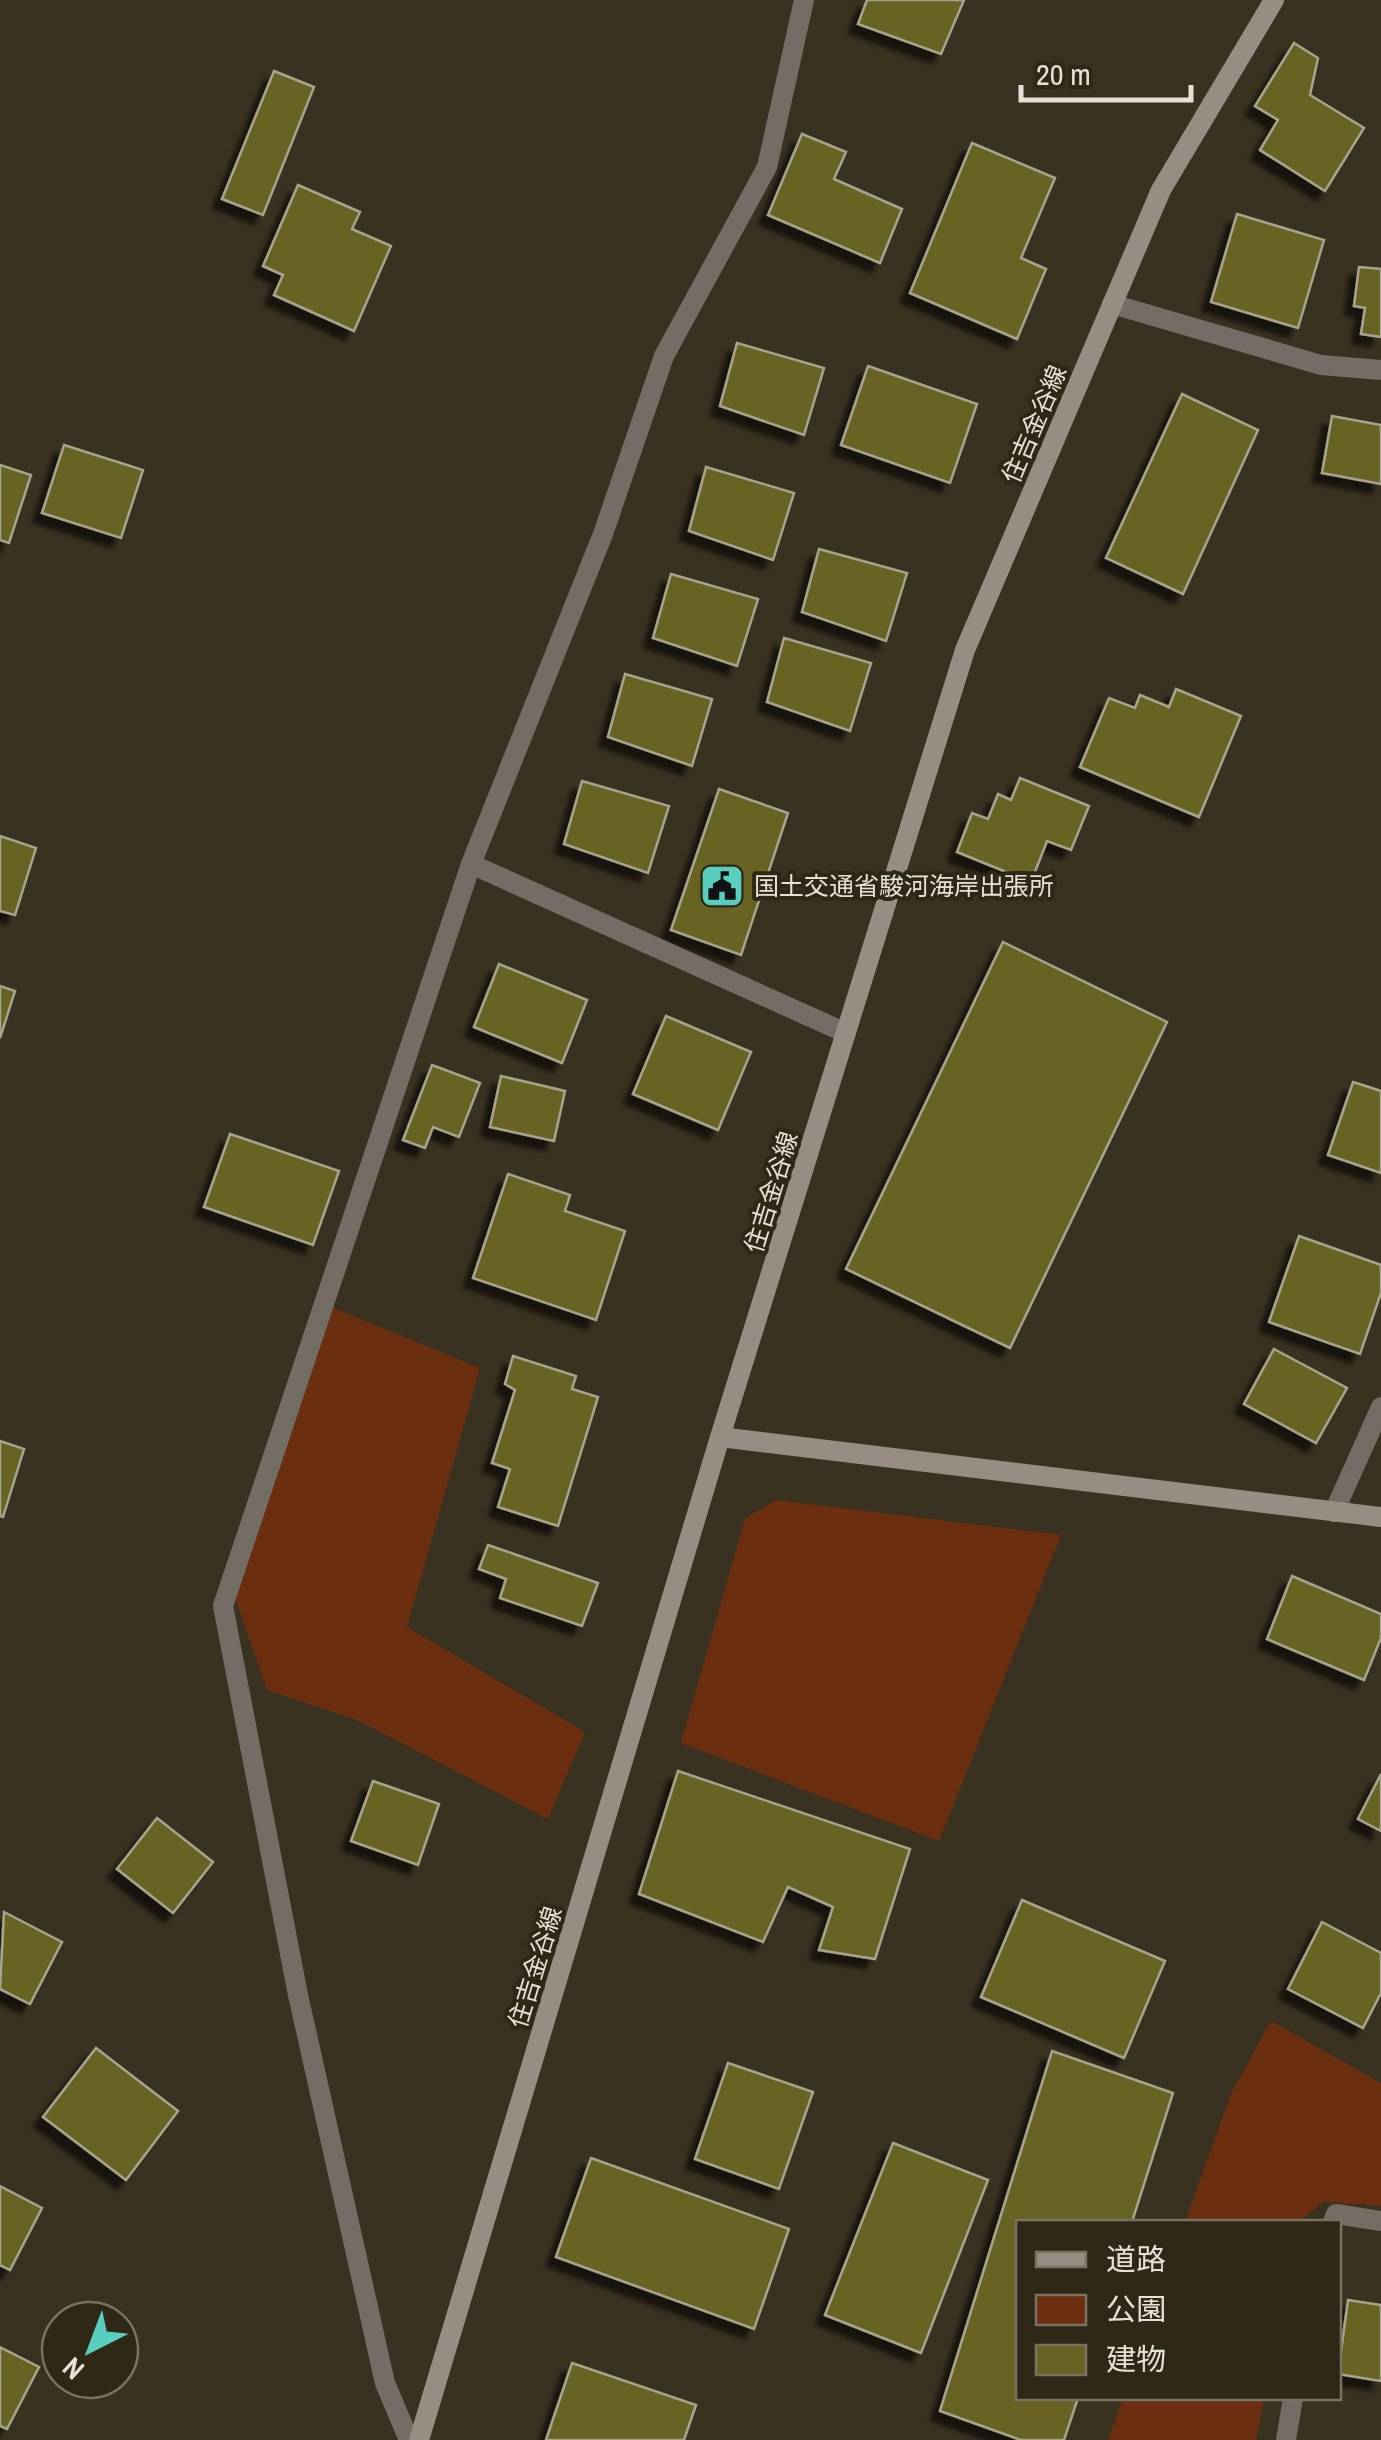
<svg xmlns="http://www.w3.org/2000/svg" width="1381" height="2440" viewBox="0 0 1381 2440" font-family="'Archivo Narrow','Noto Sans JP',sans-serif">
  <defs>
    <filter id="shadow"><feDropShadow dx="-9" dy="9" stdDeviation="2.5" flood-color="#0009"/></filter>
  </defs>
  <rect width="100%" height="100%" fill="#3a3221"/>
  <g fill="#6b2f10">
    <path d="M324 1304 480 1368 407 1627 585 1732 548 1819 357 1720 267 1690 231 1585Z"/>
    <path d="M776 1500 1061 1535 939 1841 681 1743 745 1519Z"/>
    <path d="M1271 2021 1381 2083V2206L1323 2202 1298 2222H1185L1231 2094Z"/>
    <path d="M1123 2398H1264L1256 2440H1108Z"/>
  </g>
  <g fill="#686322" stroke="#a5a48e" stroke-width="2.5" filter="url(#shadow)">
    <path d="M867 0H964L941 54 858 24Z"/>
    <path d="M1294 43 1318 58 1310 95 1364 128 1325 191 1260 150 1278 120 1255 106Z"/>
    <path d="M274 71 314 87 263 215 222 199Z"/>
    <path d="M802 134 846 152 834 179 902 209 880 263 768 215Z"/>
    <path d="M972 143 1055 178 1021 258 1046 269 1017 339 910 293Z"/>
    <path d="M298 185 360 212 352 229 391 246 354 331 274 295 283 275 263 266Z"/>
    <path d="M1237 214 1324 240 1298 328 1211 302Z"/>
    <path d="M1359 267 1381 269V337L1361 334 1365 308 1354 306Z"/>
    <path d="M737 343 824 368 804 435 720 406Z"/>
    <path d="M868 366 977 404 950 483 841 445Z"/>
    <path d="M1182 394 1258 430 1183 594 1106 558Z"/>
    <path d="M1332 416 1381 425V484L1322 473Z"/>
    <path d="M64 445 143 470 121 538 42 513Z"/>
    <path d="M0 465 31 475 9 543 0 540Z"/>
    <path d="M706 467 794 493 773 560 689 531Z"/>
    <path d="M819 549 907 573 886 641 802 612Z"/>
    <path d="M671 574 758 599 737 666 653 638Z"/>
    <path d="M784 638 871 663 850 731 767 702Z"/>
    <path d="M625 674 712 699 692 766 608 737Z"/>
    <path d="M1176 689 1241 716 1199 817 1080 767 1109 698 1135 708 1140 695 1169 707Z"/>
    <path d="M1020 778 1089 806 1071 850 1047 841 1031 882 957 852 972 813 988 819 998 794 1011 800Z"/>
    <path d="M582 781 669 806 648 873 564 844Z"/>
    <path d="M719 789 788 813 741 955 671 930Z"/>
    <path d="M0 836 36 848 15 915 0 911Z"/>
    <path d="M1003 942 1167 1022 1010 1348 846 1269Z"/>
    <path d="M499 964 587 1000 562 1063 474 1027Z"/>
    <path d="M0 986 15 991 0 1038Z"/>
    <path d="M666 1016 751 1052 718 1130 633 1094Z"/>
    <path d="M432 1065 480 1083 459 1137 433 1127 425 1148 403 1140Z"/>
    <path d="M501 1076 565 1091 554 1141 490 1127Z"/>
    <path d="M1353 1082 1381 1091V1173L1328 1155Z"/>
    <path d="M230 1134 339 1171 313 1245 204 1207Z"/>
    <path d="M508 1174 570 1195 565 1211 625 1231 596 1320 473 1278Z"/>
    <path d="M1299 1236 1381 1265V1293L1360 1354 1269 1322Z"/>
    <path d="M1274 1349 1347 1388 1316 1443 1244 1404Z"/>
    <path d="M513 1356 576 1376 572 1389 598 1397 558 1526 498 1507 510 1469 492 1463 515 1390 505 1384Z"/>
    <path d="M0 1441 24 1449 3 1517 0 1516Z"/>
    <path d="M488 1545 598 1583 582 1626 500 1598 506 1579 479 1569Z"/>
    <path d="M1292 1576 1381 1614V1638L1364 1680 1267 1639Z"/>
    <path d="M678 1771 910 1849 875 1959 819 1950 833 1907 788 1887 763 1942 639 1894Z"/>
    <path d="M1381 1774V1831L1358 1819Z"/>
    <path d="M373 1781 439 1804 418 1865 351 1841Z"/>
    <path d="M157 1818 213 1862 173 1913 117 1869Z"/>
    <path d="M1022 1900 1165 1961 1124 2058 981 1997Z"/>
    <path d="M4 1912 62 1942 30 2004 0 1989Z"/>
    <path d="M1322 1922 1381 1953V1993L1363 2028 1288 1989Z"/>
    <path d="M96 2048 178 2111 126 2180 43 2117Z"/>
    <path d="M1052 2051 1173 2093 1132 2222H1018V2398H1078L1064 2440H1021L940 2411Z"/>
    <path d="M728 2063 813 2092 779 2189 695 2159Z"/>
    <path d="M893 2143 988 2180 921 2353 825 2315Z"/>
    <path d="M591 2158 789 2229 754 2329 556 2257Z"/>
    <path d="M0 2186 42 2208 10 2270 0 2265Z"/>
    <path d="M1348 2300 1381 2305V2381L1338 2374Z"/>
    <path d="M0 2347 39 2367 7 2429 0 2426Z"/>
    <path d="M572 2363 696 2405 684 2440H546Z"/>
  </g>
  <g fill="none" stroke-linecap="round" stroke-linejoin="round">
    <path stroke="#746d66" stroke-width="20" d="M409 2440 385 2383 298 1995 223 1606 471 864 603 534 664 356 767 167 804 0"/>
    <g stroke="#746d66" stroke-width="20">
      <path d="M1112 304 1321 365 1381 370"/>
      <path d="M471 864 846 1033"/>
      <path d="M1334 1512 1381 1407"/>
      <path d="M1333 2222 1336 2214 1381 2221"/>
      <path d="M1286 2440 1293 2398"/>
    </g>
    <g stroke="#988d82" stroke-width="20">
      <path d="M720 1437 1381 1517"/>
      <path d="M419 2440 720 1437 965 650 1161 190 1274 0"/>
    </g>
  </g>
  <defs>
    <symbol id="civic-square" viewBox="-11 -11 22 22"><rect x="-9" y="-9" width="18" height="18" rx="4" fill="#59cebe" stroke="#302817"/><path d="M-.6-6.5H3V-4.5H.6V-3L4-1V1h2V6H-6V1h2V-1L-.6-3ZM-1.2 2.5V6h2.4V2.5Z" fill="#111"/></symbol>
  </defs>
  <g fill-rule="evenodd">
    <use href="#civic-square" x="697" y="861" width="50" height="50"/>
  </g>
  <g text-anchor="middle" dominant-baseline="central" stroke-width="8" stroke-linejoin="round" paint-order="stroke">
    <g font-size="25" fill="#e6e1d6" stroke="#302817">
      <text transform="translate(1034 424) rotate(-67)">住吉金谷線</text>
      <text transform="translate(771 1192) rotate(-73)">住吉金谷線</text>
      <text transform="translate(535 1967) rotate(-73)">住吉金谷線</text>
    </g>
    <g font-size="25" fill="#e6e1d6" stroke="#302817" text-anchor="start">
      <text x="754" y="886">国土交通省駿河海岸出張所</text>
    </g>
  </g>
  <rect x="1016" y="2220" width="325" height="180" fill="#302817" stroke="#797263" stroke-width="2.5"/>
  <rect x="1036" y="2252" width="50" height="15" fill="#988d82" stroke="#797263" stroke-width="2.5"/>
  <text x="1106" y="2270" font-size="30" fill="#e6e1d6">道路</text>
  <rect x="1036" y="2295" width="50" height="30" fill="#6b2f10" stroke="#797263" stroke-width="2.5"/>
  <text x="1106" y="2320" font-size="30" fill="#e6e1d6">公園</text>
  <rect x="1036" y="2345" width="50" height="30" fill="#686322" stroke="#797263" stroke-width="2.5"/>
  <text x="1106" y="2370" font-size="30" fill="#e6e1d6">建物</text>
  <g transform="translate(90 2350) rotate(222)"><circle r="48" fill="#302817" stroke="#797263" stroke-width="2.5"/>
  <path d="M0-8L18 38L0 25L-18 38Z" fill="#59cebe"/>
  <text y="-15" font-size="28" font-weight="bold" text-anchor="middle" fill="#e6e1d6">N</text>
  </g>
  <path d="M1021 85v15h170v-15" fill="none" stroke="#e6e1d6" stroke-width="5"/>
  <text x="1036" y="85" font-size="30" fill="#e6e1d6" stroke="#302817" stroke-width="8" paint-order="stroke">20 m</text>
</svg>
